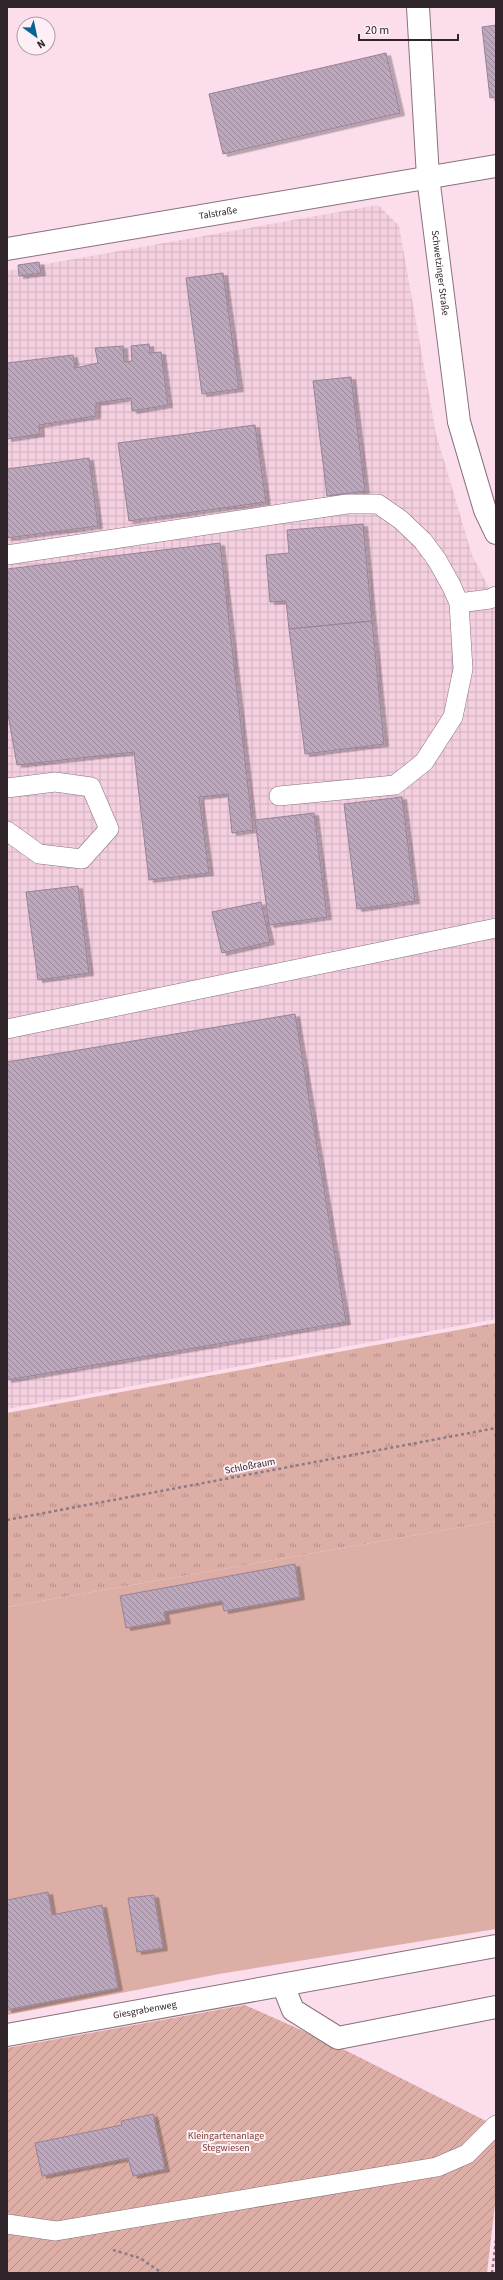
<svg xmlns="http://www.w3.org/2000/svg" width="503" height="2280" viewBox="0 0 503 2280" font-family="'Source Sans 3',sans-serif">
  <defs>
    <pattern id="industrial-grid" width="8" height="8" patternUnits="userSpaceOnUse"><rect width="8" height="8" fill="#f3cfe0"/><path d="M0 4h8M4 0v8" fill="none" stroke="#d1b2c0"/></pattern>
    <pattern id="grass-tufts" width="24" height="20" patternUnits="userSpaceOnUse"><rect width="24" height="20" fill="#ddaea6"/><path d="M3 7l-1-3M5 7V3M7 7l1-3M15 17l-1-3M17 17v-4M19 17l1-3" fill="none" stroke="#b48d87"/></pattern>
    <pattern id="garden-furrows" width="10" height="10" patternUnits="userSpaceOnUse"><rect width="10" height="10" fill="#ddaea6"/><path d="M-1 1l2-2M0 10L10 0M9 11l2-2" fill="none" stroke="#b48d87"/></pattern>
    <pattern id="building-back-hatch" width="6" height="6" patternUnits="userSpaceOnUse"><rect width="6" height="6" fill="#bca7bc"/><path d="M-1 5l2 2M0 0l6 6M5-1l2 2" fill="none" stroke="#989"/></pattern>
    <filter id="shadow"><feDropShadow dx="4.5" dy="2.5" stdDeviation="0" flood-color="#0004"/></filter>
  </defs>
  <rect width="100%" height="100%" fill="#fbddeb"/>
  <path fill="url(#industrial-grid)" d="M378 205 399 226 436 434 472 555 496 602V1319L7 1409V271Z"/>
  <path fill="url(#grass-tufts)" d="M496 1323V1521L7 1607V1413Z"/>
  <path fill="url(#garden-furrows)" d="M245 2005 337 2046 496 2126V2196L487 2273H7V2048Z"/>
  <path fill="#ddaea6" d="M496 1521V1929L219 1974 7 2015V1607Z"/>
  <g fill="url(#building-back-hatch)" stroke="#978397" filter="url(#shadow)">
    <path d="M496 25V97L490 98 482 27Z"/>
    <path d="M386 53 400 113 223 154 209 94Z"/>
    <path d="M39 262 41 273 19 276 18 265Z"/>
    <path d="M223 273 239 389 202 394 186 278Z"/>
    <path d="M149 344 150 353 161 352 168 405 132 411 131 398 96 403V416L39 425 40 434 7 439V363L73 355 75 368 98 363 95 348 123 346 124 362 132 361 131 346Z"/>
    <path d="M351 377 365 491 327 496 313 381Z"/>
    <path d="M255 425 266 502 129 521 118 443Z"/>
    <path d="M89 458 98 526 7 538V469Z"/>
    <path d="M363 524 372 621 289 629 286 601 270 602 266 555 289 553 287 530Z"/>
    <path d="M220 543 253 830 232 833 228 794 199 797 209 873 149 880 134 752 17 765 7 709V569Z"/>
    <path d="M372 621 384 744 305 754 289 629Z"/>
    <path d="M402 797 415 901 357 909 344 804Z"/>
    <path d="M314 813 327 917 269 925 255 820Z"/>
    <path d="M78 886 89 973 38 980 26 892Z"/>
    <path d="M261 902 270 942 222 953 212 912Z"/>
    <path d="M295 1014 346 1322 7 1380V1062Z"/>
    <path d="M295 1564 300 1597 224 1611 222 1601 164 1612 166 1621 126 1628 120 1596Z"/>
    <path d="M48 1892 52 1915 102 1905 118 1988 7 2010V1900Z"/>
    <path d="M154 1895 163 1948 137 1952 128 1898Z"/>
    <path d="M153 2114 165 2169 133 2176 128 2158 42 2176 35 2143 122 2125 121 2121Z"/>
  </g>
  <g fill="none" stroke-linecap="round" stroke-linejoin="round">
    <defs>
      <g id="lane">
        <path d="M7 555 347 504H378L401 520 423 541 437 560 451 585 459 603 463 669 453 717 424 762 395 785 279 796"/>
        <path d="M459 603 490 599 496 596"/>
        <path d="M7 788 55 782 91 787 109 829 82 859 39 854 7 831"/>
        <path d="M7 1029 496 928"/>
        <path d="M7 2224 56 2231 437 2167 467 2154 496 2125"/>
      </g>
      <g id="street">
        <path id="s1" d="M418 7 428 177 459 422 485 510 496 533"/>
        <path id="s2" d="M7 249 496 166"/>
        <path d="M283 1985 293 2010 338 2038 496 2007"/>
        <path id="s3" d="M7 2035 496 1946"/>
      </g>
    </defs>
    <use href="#lane" stroke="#8a707d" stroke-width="20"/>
    <use href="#street" stroke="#8a707d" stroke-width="24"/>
    <g stroke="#8e7a83" stroke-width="2.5" stroke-dasharray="3 3" stroke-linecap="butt">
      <path d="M7 1520 496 1428"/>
      <path d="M113 2250 140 2258 162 2273"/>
      <path d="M492 2273 496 2240"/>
    </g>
    <use href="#lane" stroke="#fff" stroke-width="19"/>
    <use href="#street" stroke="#fff" stroke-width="22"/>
  </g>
  <g text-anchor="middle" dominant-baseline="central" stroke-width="4" stroke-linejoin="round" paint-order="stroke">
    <g font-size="10" fill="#30252a" stroke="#fcf0f6">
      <text stroke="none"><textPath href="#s2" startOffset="214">Talstraße</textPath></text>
      <text stroke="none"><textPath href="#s1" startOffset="267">Schwetzinger Straße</textPath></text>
      <text transform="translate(250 1466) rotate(-11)">Schloßraum</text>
      <text stroke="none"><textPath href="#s3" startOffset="140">Giesgrabenweg</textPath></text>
    </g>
    <g font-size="10" fill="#823e33" stroke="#fcf0f6">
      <text x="226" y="2136">Kleingartenanlage<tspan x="226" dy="12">Stegwiesen</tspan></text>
    </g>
  </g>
  <rect width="503" height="2280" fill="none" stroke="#30252a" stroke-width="16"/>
  <g transform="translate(36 36) rotate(147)"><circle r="19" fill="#fcf0f6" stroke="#aa9fa4"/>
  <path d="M0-3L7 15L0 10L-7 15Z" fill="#056393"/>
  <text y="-6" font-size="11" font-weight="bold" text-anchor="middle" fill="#30252a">N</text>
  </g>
  <path d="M359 34v6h99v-6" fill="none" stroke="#30252a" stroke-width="2"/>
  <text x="365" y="34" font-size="12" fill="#30252a" stroke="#fcf0f6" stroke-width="3" paint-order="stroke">20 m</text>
</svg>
